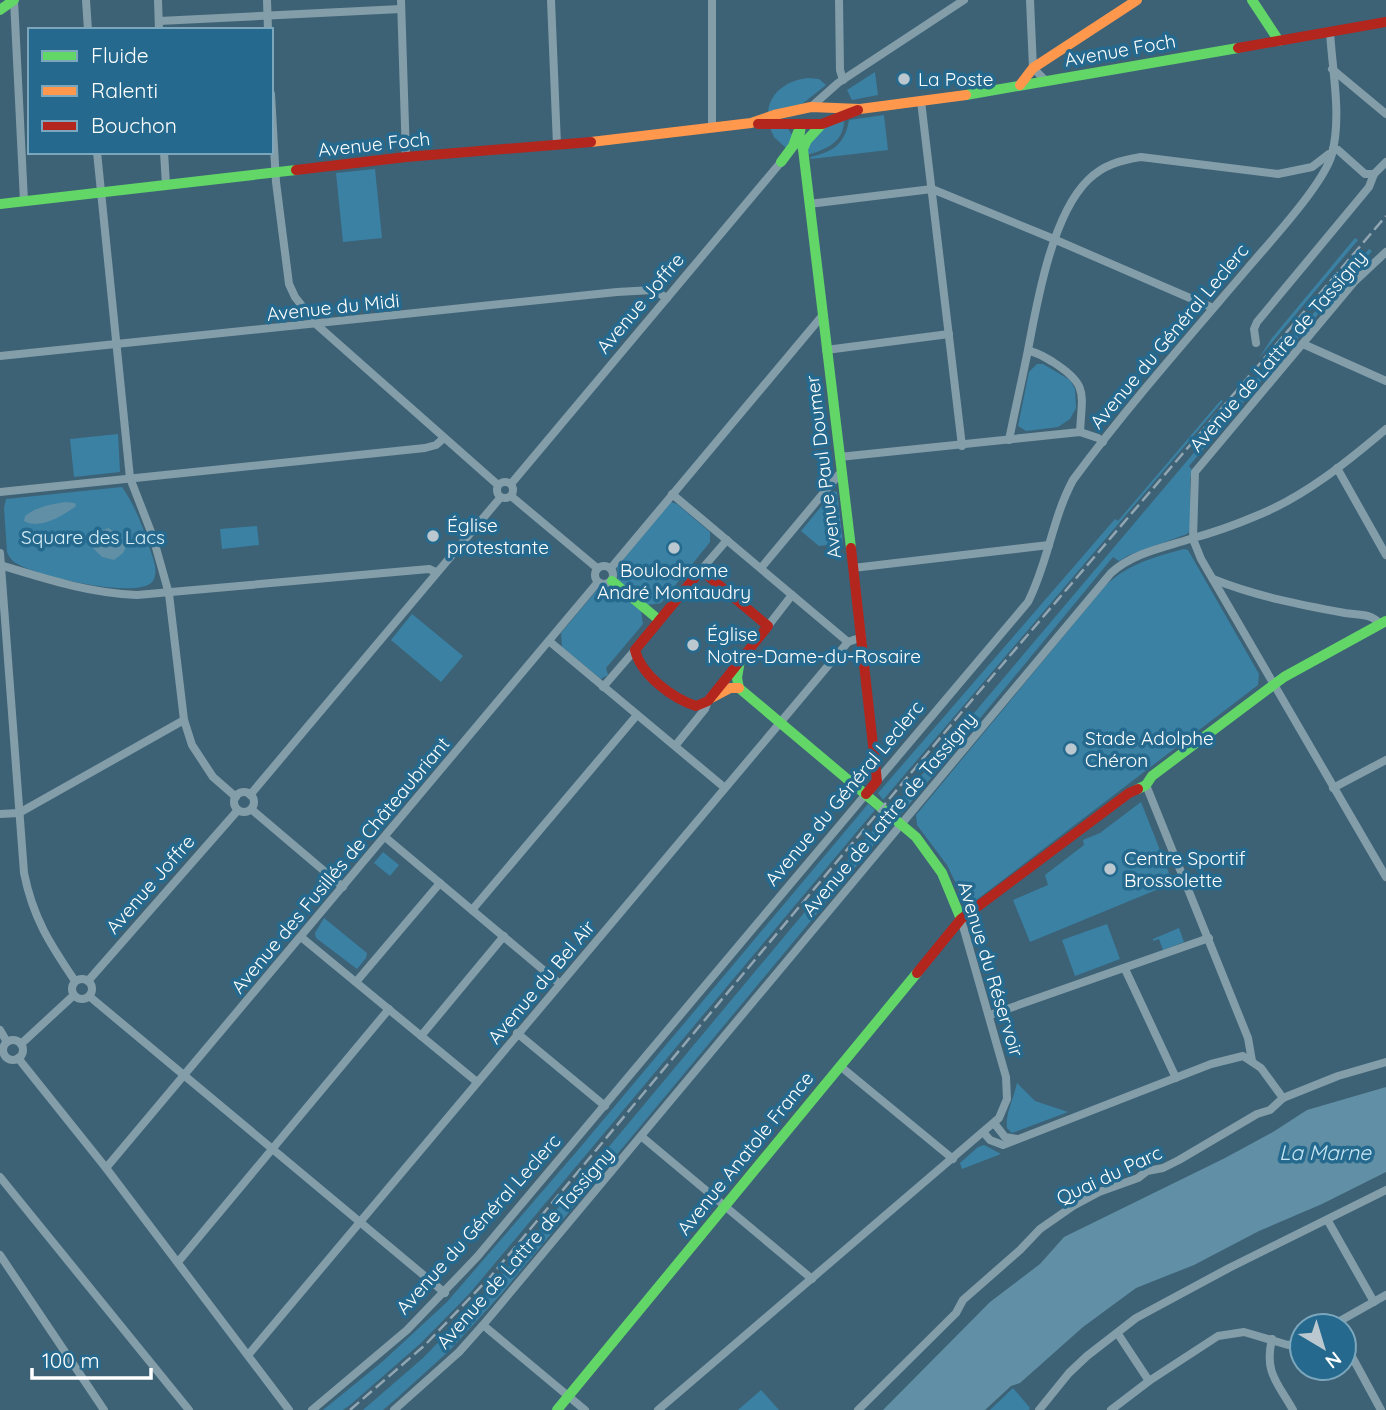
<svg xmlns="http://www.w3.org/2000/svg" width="1386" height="1410" viewBox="0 0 1386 1410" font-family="Quicksand,sans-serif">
  <rect width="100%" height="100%" fill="#3d6276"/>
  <g fill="#3a81a4">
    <path d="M875 72 878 95 852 100 847 90Z"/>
    <path d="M808 78 819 79 826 85 802 104 768 112C770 91 789 80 808 78Z"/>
    <path d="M884 115 888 150 811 159 810 157C833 152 845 144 849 120Z"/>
    <path d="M844 118C845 142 827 149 807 155L809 140 820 131Z"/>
    <path d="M782 127 788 129 793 136 787 149 774 137 770 128Z"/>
    <path d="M375 169 382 238 343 242 336 173Z"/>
    <path d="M1355 238 1358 240 1259 358 1272 338Z"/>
    <path d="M1369 249 1372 251 1189 466 1193 471 1190 478V531L1187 534 1129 555 1119 561 1113 557 902 813 893 809 1306 320 1308 322 1313 316 1312 315Z"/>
    <path d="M1037 364H1043L1070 380 1075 389 1076 408 1070 419 1058 427 1026 431 1018 426 1029 372Z"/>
    <path d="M1221 400 1223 401 883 800 878 793 1115 519 1118 521Z"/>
    <path d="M118 434 120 472 74 477 70 439Z"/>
    <path d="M122 487C134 504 143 526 149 546 152 556 160 572 152 582 137 600 29 575 13 561 10 558 9 556 7 552L4 508 6 499Z"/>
    <path d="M834 491 837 492 843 543 819 546 801 531Z"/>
    <path d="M671 502 677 504 710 532V542L661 603 647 605 618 580 617 567Z"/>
    <path d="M257 526 259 545 222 549 220 529Z"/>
    <path d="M1184 549 1188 550 1259 674 1258 685 971 904 965 902 947 865 917 825 916 815 1105 586C1128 564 1154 557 1184 549Z"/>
    <path d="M611 587 641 611 643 624 606 668 608 675 601 679 562 647 561 633 597 590Z"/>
    <path d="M412 614 463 656 441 682 391 640Z"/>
    <path d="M1141 802 1173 883 1030 942 1013 900 1048 885 1045 875 1084 845 1083 840 1100 833Z"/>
    <path d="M868 804 875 810 470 1293 421 1343 350 1405 343 1410H323L382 1362 447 1302 578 1150Z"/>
    <path d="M884 817 892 823 502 1293 451 1349 397 1398 383 1410H363L423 1358 491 1288Z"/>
    <path d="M383 852 399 865 390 876 374 863Z"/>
    <path d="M324 918 367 953 366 958 357 969 316 938 315 933Z"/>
    <path d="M1107 924 1120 959 1075 976 1062 940Z"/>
    <path d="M1179 928 1184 942 1163 950 1159 939 1153 941V939Z"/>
    <path d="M1017 1083 1035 1101 1068 1112 1012 1133 1007 1128C1005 1114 1014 1098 1017 1083Z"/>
    <path d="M984 1145 1001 1154 962 1169 960 1163 978 1147Z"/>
    <path d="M1013 1388 1030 1408 1029 1410H990Z"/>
    <path d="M761 1390 779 1410H738Z"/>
  </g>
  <g fill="#618fa5">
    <path d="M66 502 75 503 76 506C63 516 39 530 24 521L25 516C36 507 52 504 66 502Z"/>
    <path d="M108 528 115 532 116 537 126 547 123 553 114 560 102 557 93 548 94 542 102 537 103 530Z"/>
    <path d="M1386 1087V1172L1322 1204 1259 1231 1194 1265 1136 1288 1083 1327 1020 1383 1011 1386 985 1410H883L990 1302 1040 1264 1064 1237 1225 1158 1273 1132 1307 1110Z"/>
  </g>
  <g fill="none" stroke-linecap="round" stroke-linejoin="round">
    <g stroke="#849ea9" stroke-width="8">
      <path d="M14 0 24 201"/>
      <path d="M86 0 88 30"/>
      <path d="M158 0 159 30"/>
      <path d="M267 0 268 30"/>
      <path d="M401 0 406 157"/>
      <path d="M551 0 557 145"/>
      <path d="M712 0V128"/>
      <path d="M839 0 840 70 843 80"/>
      <path d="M1030 0 1033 68 1046 81"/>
      <path d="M159 21 401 9"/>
      <path d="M1332 69 1386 114"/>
      <path d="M271 94 276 182 289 284 295 297 317 325 498 485"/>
      <path d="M921 101 962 446"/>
      <path d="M811 107 838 83 964 0"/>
      <path d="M1333 149 1338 150 1365 174H1374L1386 162"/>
      <path d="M97 152 130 478 153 537 169 594 184 720 192 745 213 777 236 797"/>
      <path d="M164 152 166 185"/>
      <path d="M809 204 932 189 1049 237 1213 308"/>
      <path d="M1386 252 1355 281 1195 472 1193 539 1201 559 1386 877"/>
      <path d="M1256 343 1254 329 1257 322 1369 187 1374 174"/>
      <path d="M1303 344 1386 381"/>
      <path d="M826 350 949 334"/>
      <path d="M1028 351C1038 352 1044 357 1053 362 1089 385 1082 393 1080 432"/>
      <path d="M0 356 617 292 653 290 667 298"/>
      <path d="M1009 440C1015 410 1022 380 1028 350 1037 302 1052 215 1088 180 1103 165 1121 160 1141 157L1278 174 1312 167 1329 154"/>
      <path d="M839 457 1080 432 1098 438 1103 442"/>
      <path d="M1337 468 1386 555"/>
      <circle cx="505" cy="490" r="8"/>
      <path d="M511 484 781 162"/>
      <path d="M0 492 425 448 436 445 444 438"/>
      <path d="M672 494 848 642"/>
      <path d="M511 496 597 568"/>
      <path d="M0 553 24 873C33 918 50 944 75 981"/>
      <path d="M0 565C46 579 89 593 137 595L429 569 436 572"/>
      <circle cx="604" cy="575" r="9"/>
      <path d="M611 568 822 316"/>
      <path d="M761 568 841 472"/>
      <path d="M853 568 1049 545"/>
      <path d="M701 570 727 540"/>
      <path d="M1213 579C1255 596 1301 605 1345 613 1358 615 1371 613 1380 624"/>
      <path d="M768 626 792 595"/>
      <path d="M549 641 725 788"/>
      <path d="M603 687 635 650"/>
      <path d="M675 746 705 709 708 701"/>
      <path d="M877 781 1028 602C1048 563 1052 519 1073 480 1127 407 1188 338 1247 269 1268 244 1324 184 1332 154 1342 115 1332 70 1330 31"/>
      <path d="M1146 785 1248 1038 1252 1061"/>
      <path d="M1333 788 1386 760"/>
      <circle cx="244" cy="802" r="10"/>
      <path d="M250 795 500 498"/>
      <path d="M251 809 343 887"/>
      <path d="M0 814 19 813 184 720"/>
      <path d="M385 837 560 984"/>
      <path d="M472 910 637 715"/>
      <path d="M301 937 477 1082"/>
      <path d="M1125 969 1176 1078"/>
      <circle cx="82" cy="989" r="10"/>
      <path d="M88 981 238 810"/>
      <path d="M356 982 440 883"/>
      <path d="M89 996 445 1293"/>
      <path d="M990 1015 1209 938"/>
      <path d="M0 1030 7 1042"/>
      <path d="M517 1033 605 1106"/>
      <path d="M421 1036 504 936"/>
      <circle cx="13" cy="1050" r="10"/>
      <path d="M21 1044 74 995"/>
      <path d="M18 1058 106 1168 289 1410"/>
      <path d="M840 1066 953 1159"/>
      <path d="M994 1123 1005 1137 1017 1139"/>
      <path d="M984 1133 990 1140 1003 1145 1211 1064 1243 1056 1261 1068 1283 1098"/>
      <path d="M641 1136 812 1279"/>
      <path d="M106 1168 598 582"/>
      <path d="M0 1177 189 1410"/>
      <path d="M1328 1221 1374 1302"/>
      <path d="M0 1255 104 1410"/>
      <path d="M178 1262 389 1009"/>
      <path d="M483 1325 585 1410"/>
      <path d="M1331 1326 1386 1295"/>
      <path d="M1118 1334 1149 1381"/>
      <path d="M1272 1339C1264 1372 1277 1382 1293 1410"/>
      <path d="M1344 1342 1381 1410"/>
      <path d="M249 1354 848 642 862 637"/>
      <path d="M312 1410 407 1330 477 1257 866 794"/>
      <path d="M394 1410 459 1352 483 1325 1111 573C1133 553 1162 548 1190 539 1212 533 1235 525 1256 516 1304 497 1347 462 1386 429"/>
      <path d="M658 1410 999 1118 1007 1099 1006 1077 961 919"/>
      <path d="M858 1410 956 1313 963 1300 1020 1250 1040 1229 1073 1206 1099 1192 1138 1178 1147 1171 1163 1168 1179 1160 1257 1114 1270 1110 1283 1098 1338 1076 1386 1062"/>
      <path d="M1039 1410 1069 1373 1087 1356 1136 1318 1229 1268 1386 1190"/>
      <path d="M1111 1410 1149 1381 1218 1336 1244 1332 1288 1345 1302 1342"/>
    </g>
    <g stroke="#63d668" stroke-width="10">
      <path d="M1252 0 1279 41"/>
      <path d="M0 10 14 0"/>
      <path d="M966 95 1238 48"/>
      <path d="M801 125 799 139 803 149 851 548"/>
      <path d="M803 149 807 140 822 124"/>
      <path d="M781 162 793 146 798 132"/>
      <path d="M0 204 296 170"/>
      <path d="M612 581 659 620"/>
      <path d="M740 660 737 678 739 688 916 837 942 873 961 919"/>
      <path d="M1138 789 1146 785 1152 776 1284 677 1386 621"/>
      <path d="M557 1410 917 973"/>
    </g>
    <g stroke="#ff974d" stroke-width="10">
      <path d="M1020 85 1033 68 1137 0"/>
      <path d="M591 142 751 123 774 115 811 107 860 109 966 95"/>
      <path d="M711 698 730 688H739"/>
    </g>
    <g stroke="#b3261e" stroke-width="10">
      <path d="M1238 48 1386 22"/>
      <path d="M758 124H822L858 110"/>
      <path d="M296 170 406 157 591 142"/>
      <path d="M851 548 877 781 866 794"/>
      <path d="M701 570 768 626 708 701 696 706C672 698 641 675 635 650Z"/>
      <path d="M917 973 961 919 1129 793 1138 789"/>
    </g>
    <path stroke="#91a6b2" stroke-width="2.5" stroke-dasharray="12 5" stroke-linecap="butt" d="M350 1410 425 1345 491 1276 966 707 1386 216"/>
  </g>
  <g fill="#bbc8cf" stroke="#256a8e" stroke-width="2.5">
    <circle cx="904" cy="79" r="7"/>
    <circle cx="433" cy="536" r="7"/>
    <circle cx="674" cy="548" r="7"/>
    <circle cx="693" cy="645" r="7"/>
    <circle cx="1071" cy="749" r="7"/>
    <circle cx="1110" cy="869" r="7"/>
  </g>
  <g text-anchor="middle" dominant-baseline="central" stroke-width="7" stroke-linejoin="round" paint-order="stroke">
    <g font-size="19" fill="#fff" stroke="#256a8e">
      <text transform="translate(1120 50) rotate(-10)">Avenue Foch</text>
      <text transform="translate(374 144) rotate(-6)">Avenue Foch</text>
      <text transform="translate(640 303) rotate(-50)">Avenue Joffre</text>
      <text transform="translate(333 307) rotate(-6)">Avenue du Midi</text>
      <text transform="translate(1169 336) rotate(-50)">Avenue du Général Leclerc</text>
      <text transform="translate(1278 351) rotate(-49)">Avenue de Lattre de Tassigny</text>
      <text transform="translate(823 467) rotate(-97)">Avenue Paul Doumer</text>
      <text transform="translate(844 793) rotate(-50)">Avenue du Général Leclerc</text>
      <text transform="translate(889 814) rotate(-50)">Avenue de Lattre de Tassigny</text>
      <text transform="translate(340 865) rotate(-50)">Avenue des Fusillés de Châteaubriant</text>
      <text transform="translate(150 884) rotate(-49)">Avenue Joffre</text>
      <text transform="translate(991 969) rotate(73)">Avenue du Réservoir</text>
      <text transform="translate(541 982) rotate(-50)">Avenue du Bel Air</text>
      <text transform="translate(745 1153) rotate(-51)">Avenue Anatole France</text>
      <text transform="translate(1109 1175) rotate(-25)">Quai du Parc</text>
      <text transform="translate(478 1224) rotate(-48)">Avenue du Général Leclerc</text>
      <text transform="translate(525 1248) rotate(-49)">Avenue de Lattre de Tassigny</text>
    </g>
    <g font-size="19" fill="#fff" stroke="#256a8e" text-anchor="start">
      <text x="918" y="79">La Poste</text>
      <text x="447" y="525">Église<tspan x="447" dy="22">protestante</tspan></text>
      <text x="674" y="570" text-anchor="middle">Boulodrome<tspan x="674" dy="22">André Montaudry</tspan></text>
      <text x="707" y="634">Église<tspan x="707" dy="22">Notre-Dame-du-Rosaire</tspan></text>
      <text x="1085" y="738">Stade Adolphe<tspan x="1085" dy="22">Chéron</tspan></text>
      <text x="1124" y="858">Centre Sportif<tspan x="1124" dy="22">Brossolette</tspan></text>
    </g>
    <g font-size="19" fill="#daeff8" stroke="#256a8e">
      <text x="93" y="537">Square des Lacs</text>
    </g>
    <g font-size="21" font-style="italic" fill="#c7e6f3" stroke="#256a8e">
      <text x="1325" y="1152">La Marne</text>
    </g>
  </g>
  <rect x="28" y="28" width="245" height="126" fill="#256a8e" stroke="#7ca6bb" stroke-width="2"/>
  <rect x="42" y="51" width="35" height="10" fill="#63d668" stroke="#7ca6bb" stroke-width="2"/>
  <text x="91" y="63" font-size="21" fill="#ffffff">Fluide</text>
  <rect x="42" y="86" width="35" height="10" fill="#ff974d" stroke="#7ca6bb" stroke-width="2"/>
  <text x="91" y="98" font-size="21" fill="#ffffff">Ralenti</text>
  <rect x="42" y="121" width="35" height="10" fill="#b3261e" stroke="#7ca6bb" stroke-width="2"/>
  <text x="91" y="133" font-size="21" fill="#ffffff">Bouchon</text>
  <g transform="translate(1323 1347) rotate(142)"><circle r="33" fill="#256a8e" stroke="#7ca6bb" stroke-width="2"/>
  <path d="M0-5L12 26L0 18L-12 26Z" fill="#bbc8cf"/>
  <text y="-10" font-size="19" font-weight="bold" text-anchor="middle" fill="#ffffff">N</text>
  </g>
  <path d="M32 1368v10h119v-10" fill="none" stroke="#ffffff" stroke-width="3.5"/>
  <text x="42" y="1368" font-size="21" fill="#ffffff" stroke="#256a8e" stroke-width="5" paint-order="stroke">100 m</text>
</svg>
